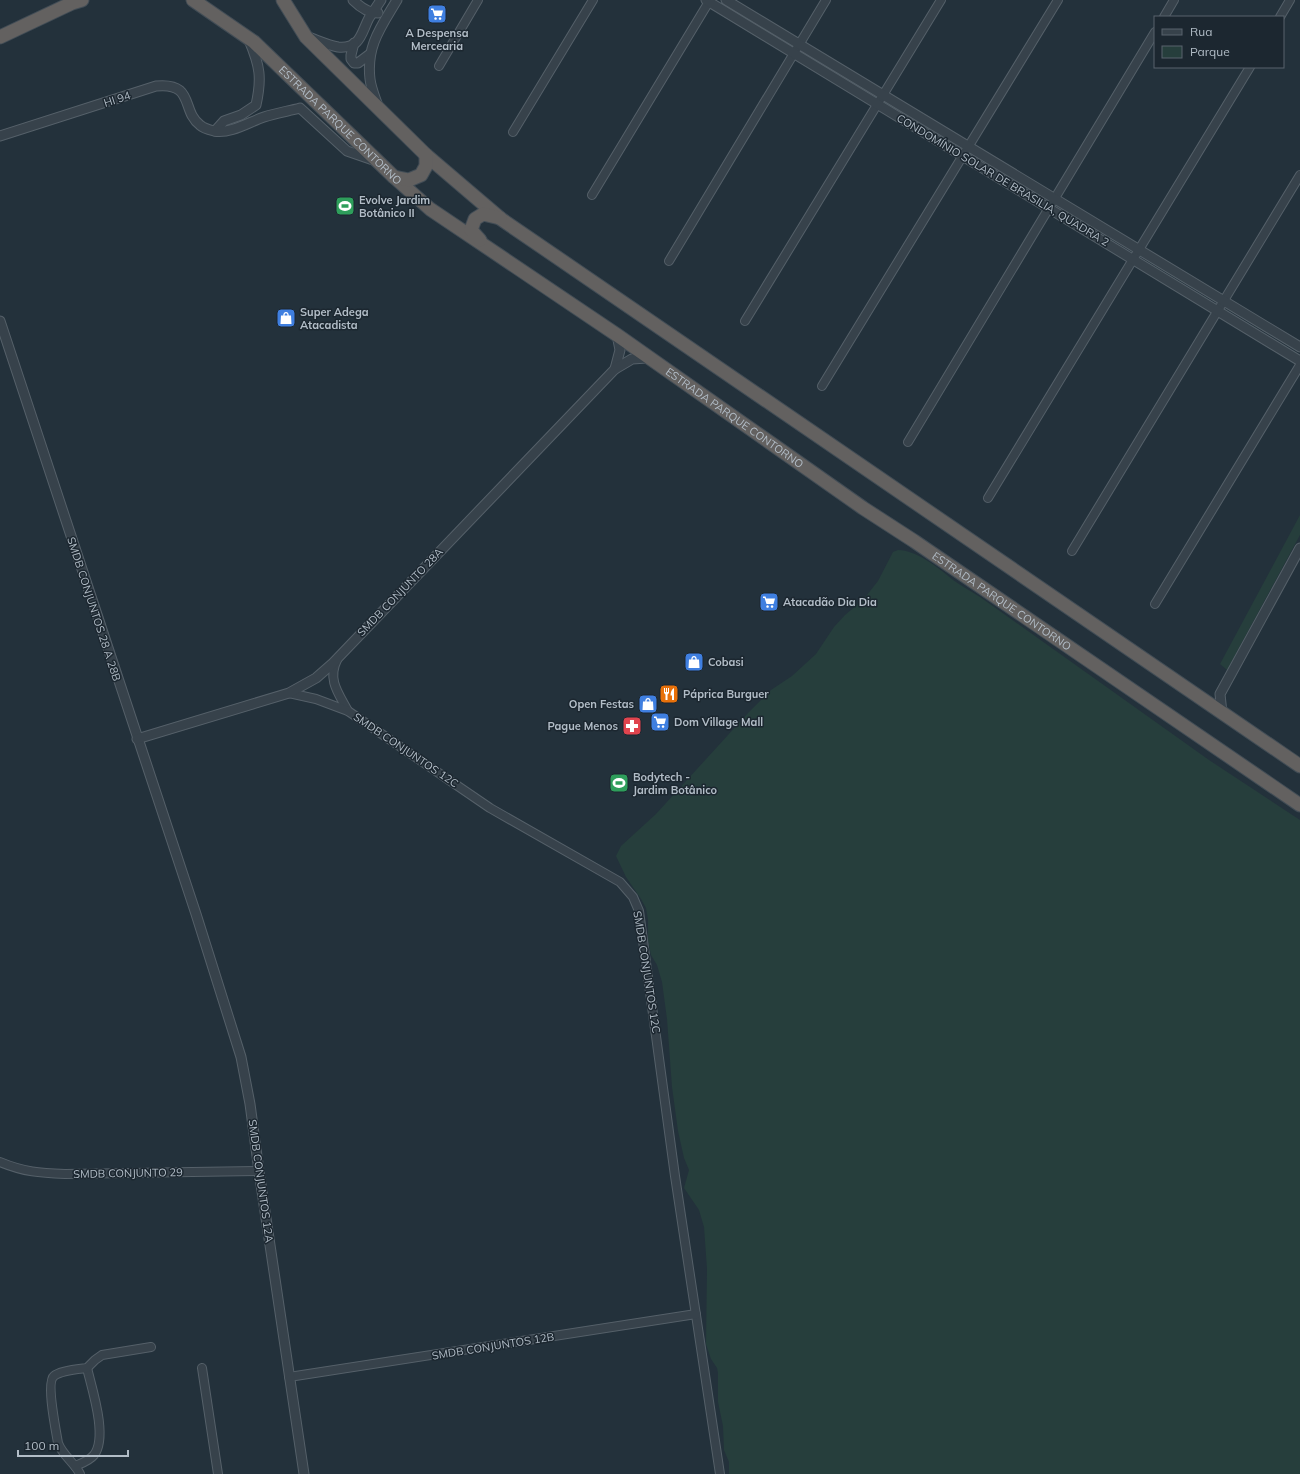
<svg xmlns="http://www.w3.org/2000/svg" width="1300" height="1474" viewBox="0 0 1300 1474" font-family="Mulish,sans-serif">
  <rect width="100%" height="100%" fill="#23313b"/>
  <g fill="#263e3c">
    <path d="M1300 515V535L1227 670 1220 664Z"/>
    <path d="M898 550C916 550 939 568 953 580 961 586 971 591 980 597L1209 760 1300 820V1474H729V1462L724 1450 723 1426 718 1402V1373L717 1368 711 1359 706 1344 707 1269 704 1227 699 1210 684 1188 689 1170 684 1158 678 1131 672 1087 667 1019 662 982 657 965 651 955 648 940V920L646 908 641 899 626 877 616 856 621 846 656 814 749 712 771 690 792 676 816 654 834 627 845 615 863 600 878 581 893 552Z"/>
  </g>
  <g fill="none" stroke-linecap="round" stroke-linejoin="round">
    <defs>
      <g id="minor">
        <path d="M1164 17 1174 0"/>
        <path d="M1280 17 1290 0"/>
        <path d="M439 66 478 0"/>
        <path d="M513 132 593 0"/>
        <path d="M592 195 710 0"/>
        <path d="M669 261 826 0"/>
        <path d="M745 321 941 0"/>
        <path d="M822 386 1058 0"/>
        <path d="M908 442 1155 32"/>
        <path d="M988 498 1250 67"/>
        <path d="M1072 551 1300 175"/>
        <path d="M1155 604 1300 365"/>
        <path d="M337 660C327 680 339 694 348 711"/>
        <path d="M289 693 316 699 348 711 490 808 620 882 633 897 639 911 675 1176 720 1474"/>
        <path d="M0 1162C24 1172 40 1173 65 1174L259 1171"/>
        <path d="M202 1368 218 1474"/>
        <path d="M289 1377 696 1314"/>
        <path d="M75 1466C82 1463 89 1461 94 1455 108 1437 92 1389 87 1368"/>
        <path d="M80 1474C74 1462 63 1456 58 1443 56 1431 46 1382 54 1376 61 1370 79 1369 87 1368L95 1360 102 1355 151 1347"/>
      </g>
      <g id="tertiary">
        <path d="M353 0C360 7 368 13 378 13"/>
        <path d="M706 0 1300 361"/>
        <path d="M726 0 1300 347"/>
        <path d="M308 37C317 40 328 45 338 47 361 49 361 33 369 18 373 12 377 6 381 0"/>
        <path d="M354 43 351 55V59L354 63H358L370 54"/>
        <path d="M378 106C375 97 371 88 370 79 366 46 381 27 397 0"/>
        <path d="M215 131 224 121 241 115 256 105C262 78 260 66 249 40"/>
        <path d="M0 136 156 86C195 82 181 111 200 125 203 128 210 130 214 131 231 134 249 122 264 117 276 113 289 111 300 108L347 151 376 161"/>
        <path d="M0 321 196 914 241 1057 250 1104 259 1171 304 1474"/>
        <path d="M615 369 620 350 617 335"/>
        <path d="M1222 713 1220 694 1300 548"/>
        <path d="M137 739 289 693 316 678 332 664 615 369 632 359 647 358"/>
      </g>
      <g id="trunk">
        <path id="s1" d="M193 0 254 42 394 177 430 209 617 335 863 508 914 541 1300 805"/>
        <path d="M283 0 306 37 426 155 501 219 1300 766"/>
        <path d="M0 37 72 3 82 0"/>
        <path d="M394 177 409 180 421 175 426 166V155"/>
        <path d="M480 240 471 230 475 219 483 214 500 218"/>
      </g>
    </defs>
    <use href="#minor" stroke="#556069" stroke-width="10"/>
    <use href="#tertiary" stroke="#556069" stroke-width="11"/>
    <use href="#trunk" stroke="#424d56" stroke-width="15"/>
    <use href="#minor" stroke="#37424b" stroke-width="8"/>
    <use href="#tertiary" stroke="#37424b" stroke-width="9"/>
    <use href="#trunk" stroke="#636160" stroke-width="13"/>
  </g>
  <defs>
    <symbol id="supermarket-square" viewBox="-11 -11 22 22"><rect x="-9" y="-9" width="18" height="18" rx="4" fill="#3f7fe0" stroke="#1c2730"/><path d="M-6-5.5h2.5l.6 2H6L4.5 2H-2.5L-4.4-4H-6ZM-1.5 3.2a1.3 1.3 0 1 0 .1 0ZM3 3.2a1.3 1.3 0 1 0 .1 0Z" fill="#fff"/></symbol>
    <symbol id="stadium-square" viewBox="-11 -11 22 22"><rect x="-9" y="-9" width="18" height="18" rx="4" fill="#2e9e5b" stroke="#1c2730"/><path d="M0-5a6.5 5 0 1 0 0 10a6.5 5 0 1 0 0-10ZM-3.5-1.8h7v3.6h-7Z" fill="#fff"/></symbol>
    <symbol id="shop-square" viewBox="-11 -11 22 22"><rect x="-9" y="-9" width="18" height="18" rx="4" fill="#3f7fe0" stroke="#1c2730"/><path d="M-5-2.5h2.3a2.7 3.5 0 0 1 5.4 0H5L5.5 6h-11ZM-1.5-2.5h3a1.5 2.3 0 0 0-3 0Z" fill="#fff"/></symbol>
    <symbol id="restaurant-square" viewBox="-11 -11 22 22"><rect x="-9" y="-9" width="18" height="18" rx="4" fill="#e8710a" stroke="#1c2730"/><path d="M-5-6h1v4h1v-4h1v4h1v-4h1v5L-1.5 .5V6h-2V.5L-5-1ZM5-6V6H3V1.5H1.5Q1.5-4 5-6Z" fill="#fff"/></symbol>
    <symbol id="pharmacy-square" viewBox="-11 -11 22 22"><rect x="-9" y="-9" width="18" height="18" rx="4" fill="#e0444e" stroke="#1c2730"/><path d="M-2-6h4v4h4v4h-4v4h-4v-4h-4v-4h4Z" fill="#fff"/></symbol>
  </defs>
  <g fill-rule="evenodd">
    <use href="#supermarket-square" x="426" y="3" width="22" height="22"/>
    <use href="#stadium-square" x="334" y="195" width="22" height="22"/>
    <use href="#shop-square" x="275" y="307" width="22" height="22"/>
    <use href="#supermarket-square" x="758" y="591" width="22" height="22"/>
    <use href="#shop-square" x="683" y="651" width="22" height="22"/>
    <use href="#restaurant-square" x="658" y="683" width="22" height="22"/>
    <use href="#shop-square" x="637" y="693" width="22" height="22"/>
    <use href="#supermarket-square" x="649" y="711" width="22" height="22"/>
    <use href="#pharmacy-square" x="621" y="715" width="22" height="22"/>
    <use href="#stadium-square" x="608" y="772" width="22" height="22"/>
  </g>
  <g text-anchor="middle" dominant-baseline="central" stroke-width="3" stroke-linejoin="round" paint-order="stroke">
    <g font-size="11" font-weight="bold" fill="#b2bdc7" stroke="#1c2730" text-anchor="start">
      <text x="437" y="33" text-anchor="middle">A Despensa<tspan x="437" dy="13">Mercearia</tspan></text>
      <text x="359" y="200">Evolve Jardim<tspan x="359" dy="13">Botânico II</tspan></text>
      <text x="300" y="312">Super Adega<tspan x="300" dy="13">Atacadista</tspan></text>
      <text x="783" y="602">Atacadão Dia Dia</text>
      <text x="708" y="662">Cobasi</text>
      <text x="683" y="694">Páprica Burguer</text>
      <text x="634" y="704" text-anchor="end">Open Festas</text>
      <text x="674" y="722">Dom Village Mall</text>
      <text x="618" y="726" text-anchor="end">Pague Menos</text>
      <text x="633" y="777">Bodytech -<tspan x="633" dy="13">Jardim Botânico</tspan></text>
    </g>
    <g font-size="11" fill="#b2bdc7" stroke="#1c2730">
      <text transform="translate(117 99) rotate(-18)">HI 94</text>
      <text stroke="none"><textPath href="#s1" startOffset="194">ESTRADA PARQUE CONTORNO</textPath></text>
      <text transform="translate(1003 180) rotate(31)">CONDOMÍNIO SOLAR DE BRASILIA, QUADRA 2</text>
      <text stroke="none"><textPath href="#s1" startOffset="686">ESTRADA PARQUE CONTORNO</textPath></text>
      <text transform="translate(400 592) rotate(-46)">SMDB CONJUNTO 28A</text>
      <text stroke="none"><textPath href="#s1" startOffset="1010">ESTRADA PARQUE CONTORNO</textPath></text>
      <text transform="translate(94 609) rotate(72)">SMDB CONJUNTOS 28 A 28B</text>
      <text transform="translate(406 750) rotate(34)">SMDB CONJUNTOS 12C</text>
      <text transform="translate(647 972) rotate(81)">SMDB CONJUNTOS 12C</text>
      <text transform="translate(128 1173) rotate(-1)">SMDB CONJUNTO 29</text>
      <text transform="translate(261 1181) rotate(82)">SMDB CONJUNTOS 12A</text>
      <text transform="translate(493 1346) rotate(-9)">SMDB CONJUNTOS 12B</text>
    </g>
  </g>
  <rect x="1154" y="16" width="130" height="52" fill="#1c2730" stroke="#58636c"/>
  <rect x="1162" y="29" width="20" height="6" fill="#37424b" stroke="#58636c"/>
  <text x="1190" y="36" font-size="12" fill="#b2bdc7">Rua</text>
  <rect x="1162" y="46" width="20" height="12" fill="#263e3c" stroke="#58636c"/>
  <text x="1190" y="56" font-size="12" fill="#b2bdc7">Parque</text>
  <path d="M18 1450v6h110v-6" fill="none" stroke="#b2bdc7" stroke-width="2"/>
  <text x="24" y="1450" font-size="12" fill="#b2bdc7" stroke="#1c2730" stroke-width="3" paint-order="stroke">100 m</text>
</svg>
